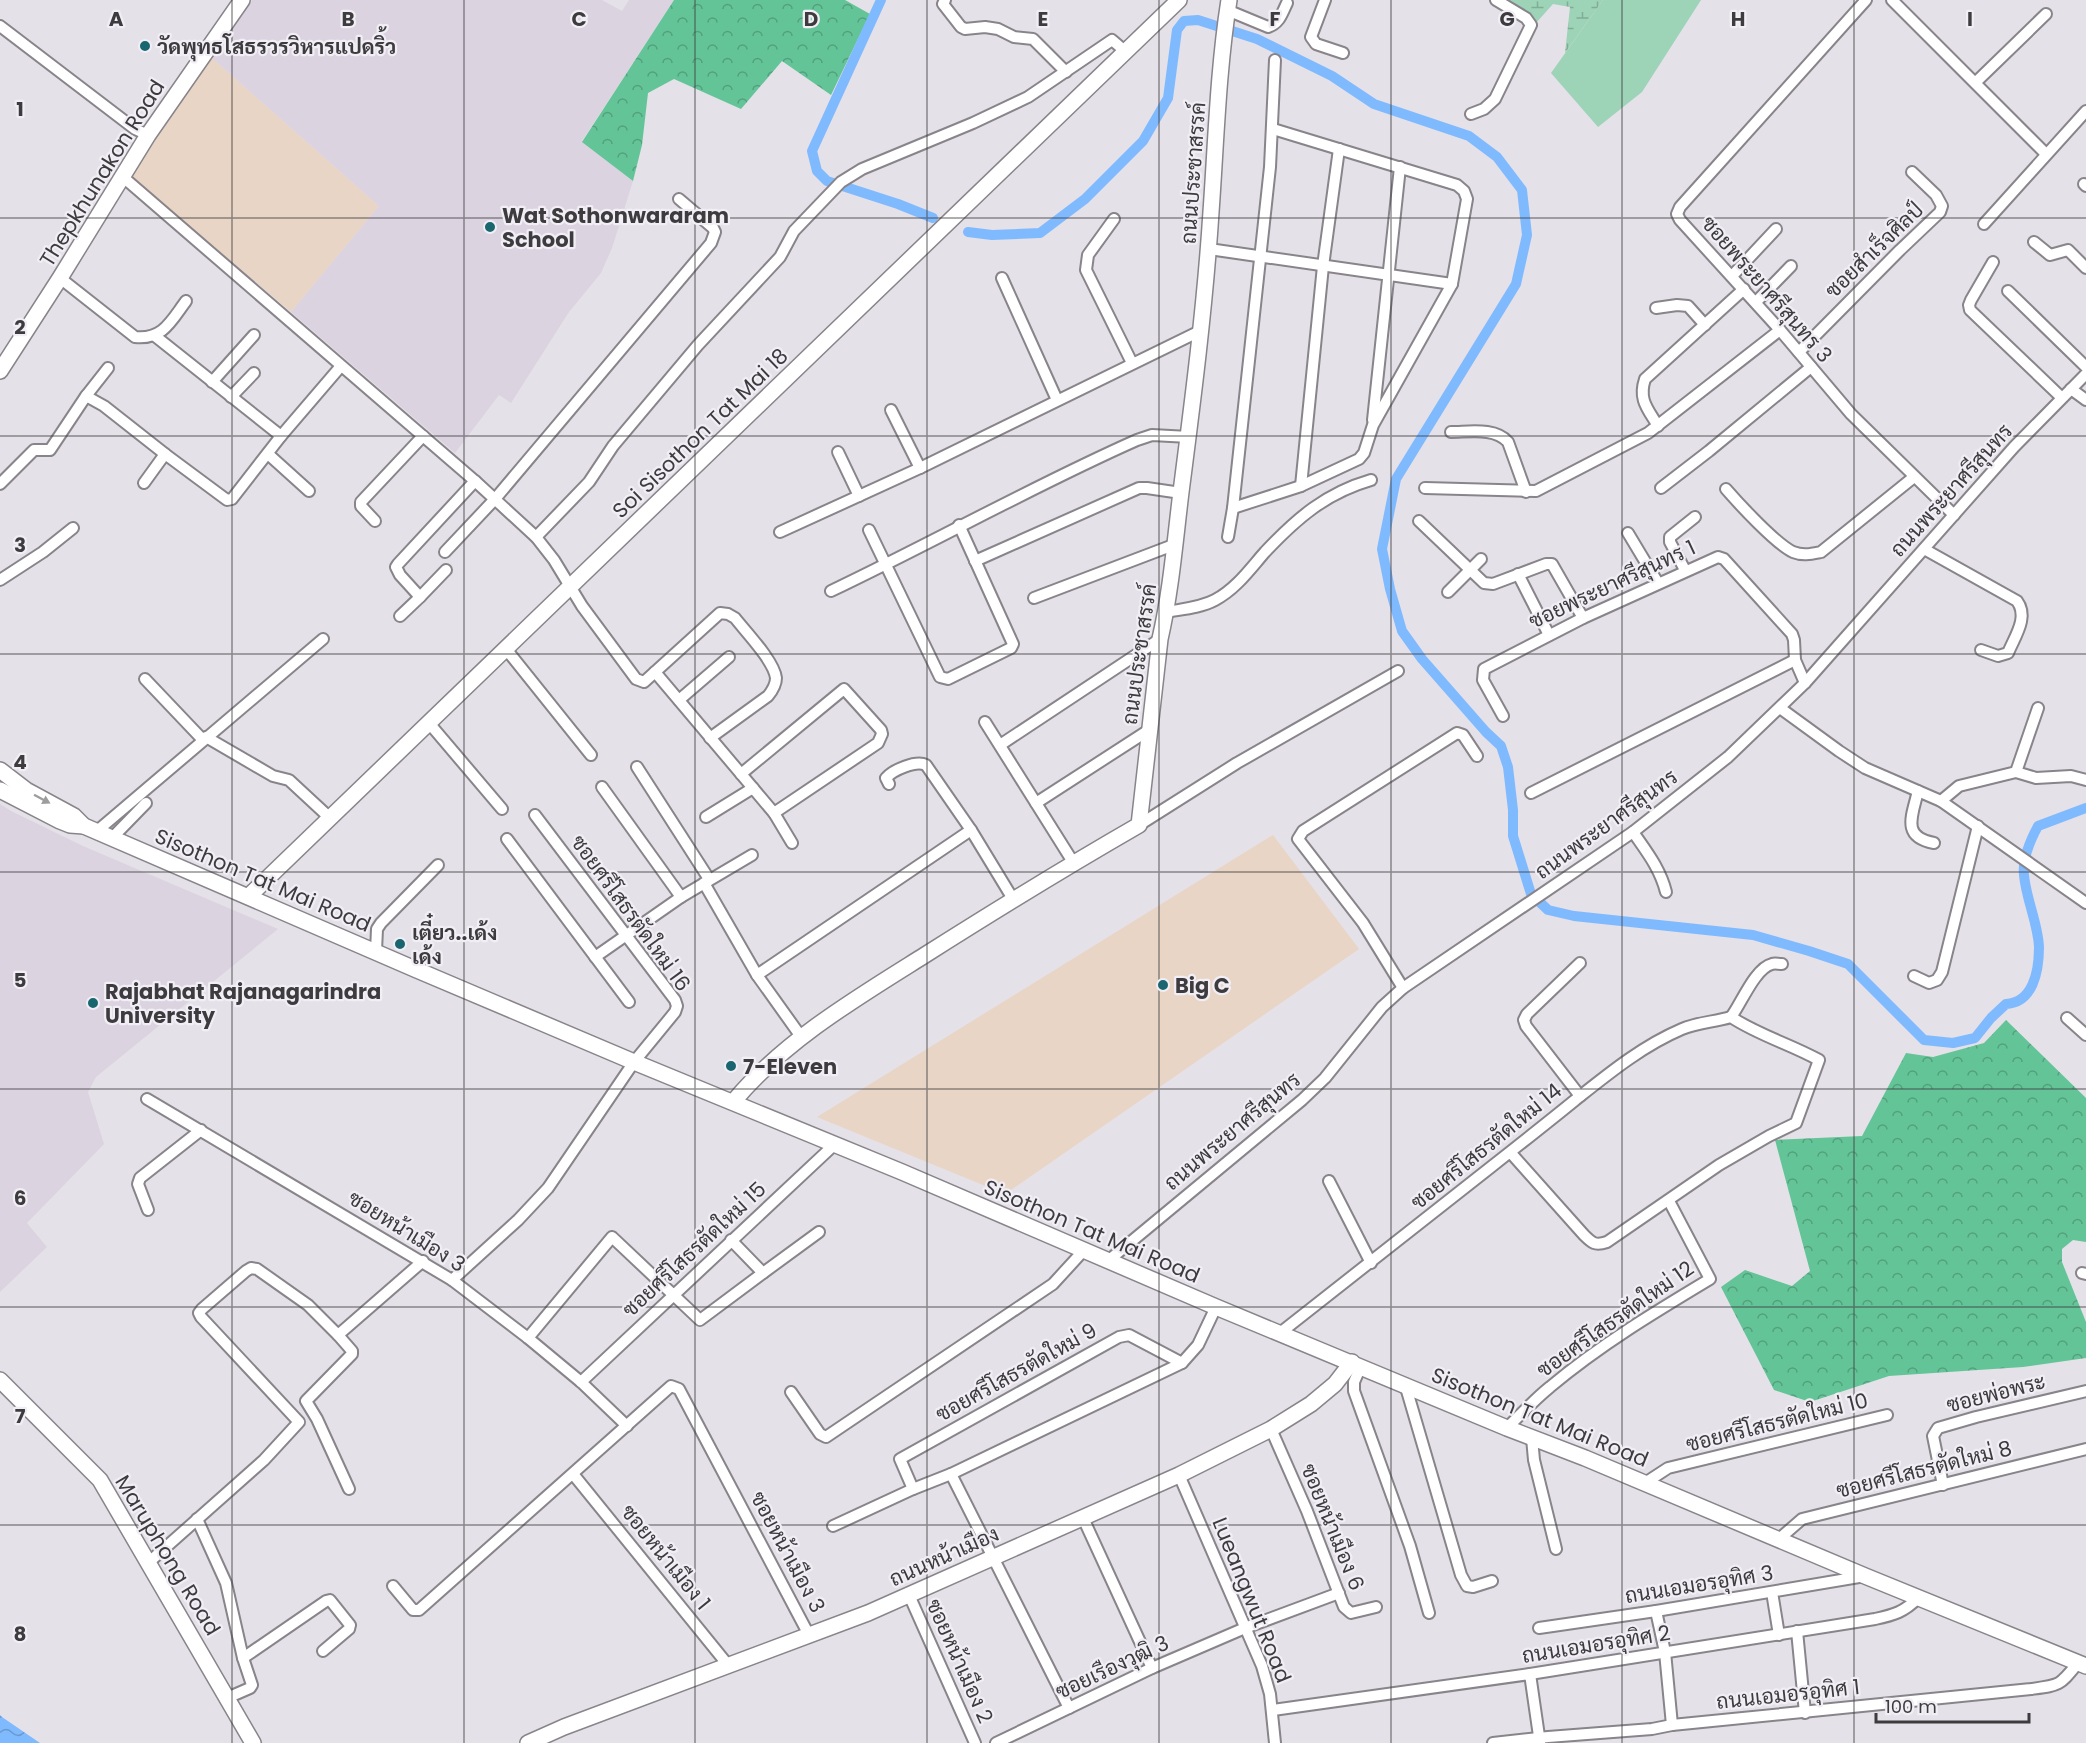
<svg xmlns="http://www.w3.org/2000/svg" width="2086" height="1743" viewBox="0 0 2086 1743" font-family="Poppins,Sarabun,sans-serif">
  <defs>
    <pattern id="forest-crowns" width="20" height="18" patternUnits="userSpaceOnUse" patternTransform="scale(1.5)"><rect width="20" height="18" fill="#63c497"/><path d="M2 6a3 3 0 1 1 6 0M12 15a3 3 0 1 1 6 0" fill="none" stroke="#53a07d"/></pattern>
    <pattern id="wetland-marsh" width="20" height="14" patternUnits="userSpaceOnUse" patternTransform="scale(1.5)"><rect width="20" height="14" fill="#9dd3b6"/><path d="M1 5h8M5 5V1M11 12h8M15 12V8" fill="none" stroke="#81ac95"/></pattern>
    <pattern id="water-waves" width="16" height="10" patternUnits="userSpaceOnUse" patternTransform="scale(1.5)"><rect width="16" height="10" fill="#80bafe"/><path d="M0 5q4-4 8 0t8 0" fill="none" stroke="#6a98cf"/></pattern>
  </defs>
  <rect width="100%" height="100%" fill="#e5e1e8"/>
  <g fill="#e8d5c5">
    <path d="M211 57 379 206 291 312 130 176Z"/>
    <path d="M1273 835 1359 949 1005 1194 817 1117Z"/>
  </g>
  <g fill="#dbd3e0">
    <path d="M252 0H602L622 11 629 0H674L582 141 633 181 612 248 601 273 569 312 511 403 499 395 455 453 291 312 379 206 211 57Z"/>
    <path d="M0 804 11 811 83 846 278 929 96 1077 88 1092 104 1144 27 1223 47 1247 0 1292Z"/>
  </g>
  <path fill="#9dd3b6" d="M1603 0H1701L1642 92 1598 127 1551 73Z"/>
  <g fill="url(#forest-crowns)">
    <path d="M674 0H845L870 14 831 95 782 61 741 109 674 79 648 93 642 145 633 181 582 142Z"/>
    <path d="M2006 1020 2086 1098V1242L2073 1240 2062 1249V1262L2086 1322V1358L2023 1367 1889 1376 1810 1402 1774 1390 1721 1287 1745 1270 1792 1286 1810 1271 1775 1140 1862 1136 1906 1053 1933 1057 1984 1043Z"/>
  </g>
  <path fill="url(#wetland-marsh)" d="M1501 0H1603L1565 53 1570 7 1553 4 1536 23Z"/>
  <path fill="url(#water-waves)" d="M0 1715 2 1717 40 1743H0Z"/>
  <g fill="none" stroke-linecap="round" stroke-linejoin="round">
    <g stroke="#80bafe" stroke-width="10">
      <path d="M881 0 812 151 817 171 827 181 898 204 933 218"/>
      <path d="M968 232 992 235 1040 233 1085 199 1143 141 1168 98 1177 30 1184 21 1198 20 1257 39 1332 76 1374 104 1469 136 1497 157 1522 190 1527 235 1516 284 1396 479 1382 549 1390 589 1402 631 1422 659 1486 732 1501 746 1508 767 1513 810V836L1531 894 1548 910 1574 916 1753 935 1809 951 1848 964 1924 1040 1953 1043 1975 1038 1991 1018 2006 1004C2033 1003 2039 971 2039 947 2038 923 2026 899 2024 875 2022 859 2031 839 2038 826L2086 808"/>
    </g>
    <defs>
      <g id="street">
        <path d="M945 0 943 4 961 27 965 29 985 27 998 29 1014 37 1033 39 1066 72"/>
        <path d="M1325 0 1311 37 1316 44 1343 53"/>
        <path d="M1866 0 1680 207 1677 214 1680 220 1780 330 1851 414 1954 515"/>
        <path d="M1892 0 2045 153"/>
        <path d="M1227 10 1268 27C1280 23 1282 13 1287 3"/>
        <path d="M0 26 135 129 148 135"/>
        <path d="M1976 82 2046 14"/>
        <path d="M1471 114 1484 109 1495 99 1531 25 1526 18 1496 0"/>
        <path d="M123 177 475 481 536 537 554 560 582 606 636 679 644 682 655 672 774 813 792 843"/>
        <path d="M2084 184 2086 186"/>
        <path d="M1114 219 1088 255 1086 270 1132 363"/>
        <path d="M1984 224 2086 111"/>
        <path d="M2034 242 2050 255 2068 250 2086 268"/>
        <path d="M1209 249 1452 284"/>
        <path d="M1993 262 1971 300 1969 305 1970 310 2061 397"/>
        <path d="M1732 276 1776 229"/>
        <path d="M60 278 135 337C163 340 171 321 186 301"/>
        <path d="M1002 278 1057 400"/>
        <path d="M2008 291 2086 367"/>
        <path d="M1756 302 1791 266"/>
        <path d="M1656 308 1677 305 1688 306 1705 325"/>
        <path d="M155 336 281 436 341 366"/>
        <path d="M1799 352 1900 250 1940 212 1942 206 1936 195 1912 172"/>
        <path d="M212 382 254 335"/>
        <path d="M2071 389 2086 400"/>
        <path d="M86 396 108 368"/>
        <path d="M231 397 254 373"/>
        <path d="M891 410 920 468"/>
        <path d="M1373 420 1400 167"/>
        <path d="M1658 426C1648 409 1638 400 1645 379L1744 289"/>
        <path d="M1451 432C1469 432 1495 427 1508 442L1526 492"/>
        <path d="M838 452 859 496"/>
        <path d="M268 454 309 491"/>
        <path d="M144 483 165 454 227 500 232 499 281 436"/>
        <path d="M0 484 34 450H50L86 396 104 406 165 454"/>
        <path d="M1301 486 1323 266 1339 149"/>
        <path d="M1425 488 1536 491 1648 433 1780 330"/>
        <path d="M1661 488 1709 451 1811 367"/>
        <path d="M1726 489C1740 505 1776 544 1793 552 1803 556 1811 554 1821 552L1914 477"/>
        <path d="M1233 508 1301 486 1359 459 1364 453 1373 425 1452 284 1467 199 1464 191 1457 185 1273 129"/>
        <path d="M375 521 361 506V502L423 436"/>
        <path d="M1419 521 1484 583 1493 584 1546 564H1552L1583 618"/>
        <path d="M869 530 940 677 948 679 1011 648 1013 644 959 525"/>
        <path d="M780 532 920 468 1200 331"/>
        <path d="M1628 533 1658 583"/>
        <path d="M536 537 589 482 613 446 698 345 780 257 794 231 841 182 862 169 973 123 1028 97 1112 40 1126 52"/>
        <path d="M1228 537 1233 508 1270 167 1275 60"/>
        <path d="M1924 549 2017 601C2029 617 2015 636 2008 653L1998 656 1981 650"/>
        <path d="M445 552 495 499 711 243 715 232 713 228 679 199"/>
        <path d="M975 561 1139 488H1147L1181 493"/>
        <path d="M446 570 420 597 400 575 396 567 398 564 475 481"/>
        <path d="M1685 570 1670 542V537L1695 517"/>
        <path d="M1518 574 1549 635"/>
        <path d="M0 580 43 552 73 528"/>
        <path d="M831 591C934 542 1033 486 1137 440L1152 435 1189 437"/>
        <path d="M1448 592 1481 559"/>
        <path d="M1034 598 1176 544"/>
        <path d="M1166 612C1182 609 1200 608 1215 600 1236 589 1250 569 1265 552 1297 518 1326 493 1371 480"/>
        <path d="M400 616 420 597"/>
        <path d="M506 649 591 755"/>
        <path d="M655 672 720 613 728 614 735 618C746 632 774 661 776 678 776 685 772 691 768 696L710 738"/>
        <path d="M145 679 203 740"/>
        <path d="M679 700 729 657"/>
        <path d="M1780 708 1839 751 1865 768 1941 801 2086 903"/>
        <path d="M1503 716 1483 680 1484 669 1583 618 1718 557 1724 559 1792 634 1794 640 1795 660 1805 683"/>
        <path d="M985 722 1073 862"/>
        <path d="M429 723 502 809"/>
        <path d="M206 737 273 776 289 780 330 818"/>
        <path d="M1000 745 1160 639"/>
        <path d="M637 767 709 879"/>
        <path d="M2016 772 2036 778 2071 776 2086 780"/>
        <path d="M741 774 844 689 881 730 882 734 878 743 774 813"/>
        <path d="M889 784 886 778C893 770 916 760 926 765L971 830 1013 899"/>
        <path d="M602 787 681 897"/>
        <path d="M1918 791C1912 816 1901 837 1934 843"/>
        <path d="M1531 793 1795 660"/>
        <path d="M1941 801 1959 786 2016 772 2038 708"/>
        <path d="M1036 803 1149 730"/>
        <path d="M706 817 753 788"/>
        <path d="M1139 825 1237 763 1398 671"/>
        <path d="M97 831 323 639"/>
        <path d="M1633 832C1646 851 1660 868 1666 892"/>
        <path d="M112 838 146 803"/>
        <path d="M507 839 629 1002"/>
        <path d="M704 883 757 975"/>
        <path d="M376 951 377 929 381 923 438 865"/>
        <path d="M595 957 681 897 752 855"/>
        <path d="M1914 976 1929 983 1937 980 1942 972 1978 826"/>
        <path d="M1403 988 1363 923 1298 839 1303 831 1457 733 1463 735 1477 756"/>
        <path d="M1731 1017C1741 1004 1755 968 1772 964 1775 963 1778 964 1782 964"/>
        <path d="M2067 1018 2086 1035"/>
        <path d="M802 1038 757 975 971 830"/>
        <path d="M1580 1096 1526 1026 1524 1020 1527 1014 1580 963"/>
        <path d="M147 1099 452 1280 528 1338 581 1382 627 1426"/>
        <path d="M1329 1181 1371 1263"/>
        <path d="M148 1210 138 1184 140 1178 201 1130"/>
        <path d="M731 1240 763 1273 819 1232"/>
        <path d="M1109 1260 1302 1100 1325 1078 1382 1007 1403 988 1633 832 1728 757 1805 683 2014 447 2086 374"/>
        <path d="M2082 1273 2086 1274"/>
        <path d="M452 1280 518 1220 548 1188 634 1062 675 1012 677 1006 675 1000 535 815"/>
        <path d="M1280 1333 1491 1167C1519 1145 1547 1123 1574 1101 1608 1074 1642 1046 1682 1029 1698 1022 1715 1022 1731 1017 1758 1035 1790 1044 1819 1060L1796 1123 1769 1136 1719 1165 1607 1242C1595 1246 1592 1243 1584 1235L1510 1152"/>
        <path d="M528 1338 612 1237 700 1320 763 1273"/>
        <path d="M1361 1366 1354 1382V1391L1410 1546 1429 1613"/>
        <path d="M581 1382 835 1144"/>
        <path d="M1405 1384 1461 1575 1467 1586 1473 1587 1492 1581"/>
        <path d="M791 1392 820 1434 826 1437 1053 1284 1085 1249"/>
        <path d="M1507 1428C1521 1414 1535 1399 1550 1387 1600 1345 1655 1312 1710 1279L1669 1201"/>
        <path d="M1271 1429 1307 1511 1344 1607 1351 1613 1376 1607"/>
        <path d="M1532 1438 1534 1460 1556 1549"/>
        <path d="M573 1474 728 1665"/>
        <path d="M951 1474 1069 1708"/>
        <path d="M1179 1475 1262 1666 1270 1694 1275 1743"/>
        <path d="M1645 1483 1668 1468 1887 1415"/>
        <path d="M1943 1485 1933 1436 1938 1428 1976 1417 2086 1391"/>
        <path d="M349 1489 317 1419 306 1401 352 1354V1351L338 1335 423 1261"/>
        <path d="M913 1489 900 1459 1119 1337 1129 1335 1182 1363"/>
        <path d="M1083 1518 1152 1668"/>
        <path d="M197 1519 226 1583 243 1658"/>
        <path d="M833 1526 913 1489 951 1474 1182 1363 1198 1345 1216 1307"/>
        <path d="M1779 1539 1802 1519 2086 1449"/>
        <path d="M148 1563 264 1460 299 1422 201 1317 199 1313 202 1309 246 1271 251 1268 257 1269 308 1305 338 1335"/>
        <path d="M393 1586 413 1610H419L671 1386 679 1389 809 1635"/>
        <path d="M1772 1592 1779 1635"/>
        <path d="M909 1595 975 1743"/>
        <path d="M1656 1611 1665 1652 1672 1725"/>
        <path d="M1539 1628 1656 1611 1865 1576"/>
        <path d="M1797 1631 1805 1713"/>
        <path d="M1530 1674 1540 1743"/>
        <path d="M227 1698 250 1688 252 1685 243 1658 326 1601 330 1600 350 1625 349 1629 323 1651"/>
        <path d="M1273 1710 1530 1674 1875 1619C1894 1615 1904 1612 1918 1598"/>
        <path d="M996 1743 1152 1668 1245 1628 1339 1593"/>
        <path d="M1493 1743 1548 1737 1652 1729 1672 1725 2031 1689C2061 1685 2059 1686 2078 1663"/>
      </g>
      <g id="secondary">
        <path d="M0 371 60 278 148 135 242 0"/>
        <path d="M0 770 26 790 74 816 84 826 417 970 634 1062 902 1172 1216 1307 1507 1428 1585 1458 1865 1576 2086 1666"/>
        <path d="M0 790 60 821 70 825 84 826"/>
        <path d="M249 896 1179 0"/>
        <path d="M734 1101C785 1040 858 997 925 955 996 910 1066 867 1139 825L1160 639C1171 591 1175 541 1181 492 1193 399 1205 306 1211 212 1216 142 1218 70 1229 0"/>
        <path d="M0 1380 100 1480 253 1743"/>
        <path d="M528 1743 564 1727 868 1613 1179 1475 1271 1429 1311 1404 1335 1384 1352 1362"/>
      </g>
    </defs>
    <use href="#street" stroke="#88848a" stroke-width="14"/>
    <use href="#secondary" stroke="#88848a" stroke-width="18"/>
    <use href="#street" stroke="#fff" stroke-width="10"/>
    <use href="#secondary" stroke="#fff" stroke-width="15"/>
  </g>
  <defs><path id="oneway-solid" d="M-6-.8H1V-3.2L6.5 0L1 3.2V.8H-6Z" transform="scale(1.5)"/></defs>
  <use fill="#9e9d9e" href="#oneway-solid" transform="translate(42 799) rotate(28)"/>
  <path fill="none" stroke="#3d3b3e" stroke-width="1.5" stroke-opacity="0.55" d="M232 0V1743M464 0V1743M695 0V1743M927 0V1743M1159 0V1743M1391 0V1743M1622 0V1743M1854 0V1743M0 218H2086M0 436H2086M0 654H2086M0 872H2086M0 1089H2086M0 1307H2086M0 1525H2086"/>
  <g fill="#1a666f" stroke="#f2eef5" stroke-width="2">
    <circle cx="145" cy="46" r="6"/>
    <circle cx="490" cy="227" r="6"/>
    <circle cx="400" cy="944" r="6"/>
    <circle cx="1163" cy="985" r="6"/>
    <circle cx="93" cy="1003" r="6"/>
    <circle cx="731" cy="1066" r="6"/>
  </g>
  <g text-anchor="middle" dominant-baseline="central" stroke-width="4.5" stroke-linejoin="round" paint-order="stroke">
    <g font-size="21" font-weight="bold" fill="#3d3b3e" stroke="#f2eef5" text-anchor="start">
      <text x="157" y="46">วัดพุทธโสธรวรวิหารแปดริ้ว</text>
      <text x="502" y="215">Wat Sothonwararam<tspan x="502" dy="24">School</tspan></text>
      <text x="412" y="932">เตี๋ยว..เด้ง<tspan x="412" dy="24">เด้ง</tspan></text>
      <text x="1175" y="985">Big C</text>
      <text x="105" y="991">Rajabhat Rajanagarindra<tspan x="105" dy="24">University</tspan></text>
      <text x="743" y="1066">7-Eleven</text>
    </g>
    <g font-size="21" fill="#3d3b3e" stroke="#f2eef5">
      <text transform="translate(102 173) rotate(-58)">Thepkhunakon Road</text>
      <text transform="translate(1193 173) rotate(-86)">ถนนประชาสรรค์</text>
      <text transform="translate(1874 250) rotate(-44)">ซอยสำเร็จศิลป์</text>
      <text transform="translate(1767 289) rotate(49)">ซอยพระยาศรีสุนทร 3</text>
      <text transform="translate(700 433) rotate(-44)">Soi Sisothon Tat Mai 18</text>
      <text transform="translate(1951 490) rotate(-48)">ถนนพระยาศรีสุนทร</text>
      <text transform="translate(1612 584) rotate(-25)">ซอยพระยาศรีสุนทร 1</text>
      <text transform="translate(1139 654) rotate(-82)">ถนนประชาสรรค์</text>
      <text transform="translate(1606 824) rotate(-36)">ถนนพระยาศรีสุนทร</text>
      <text transform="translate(263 880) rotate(23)">Sisothon Tat Mai Road</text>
      <text transform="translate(631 913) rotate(54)">ซอยศรีโสธรตัดใหม่ 16</text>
      <text transform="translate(1232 1131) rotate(-40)">ถนนพระยาศรีสุนทร</text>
      <text transform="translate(1486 1146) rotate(-39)">ซอยศรีโสธรตัดใหม่ 14</text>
      <text transform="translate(407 1231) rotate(32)">ซอยหน้าเมือง 3</text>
      <text transform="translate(1092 1231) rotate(23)">Sisothon Tat Mai Road</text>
      <text transform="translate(694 1249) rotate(-43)">ซอยศรีโสธรตัดใหม่ 15</text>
      <text transform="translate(1615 1319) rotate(-35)">ซอยศรีโสธรตัดใหม่ 12</text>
      <text transform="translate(1016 1372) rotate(-29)">ซอยศรีโสธรตัดใหม่ 9</text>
      <text transform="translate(1996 1393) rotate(-14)">ซอยพ่อพระ</text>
      <text transform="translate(1540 1417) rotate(22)">Sisothon Tat Mai Road</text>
      <text transform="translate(1777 1422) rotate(-14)">ซอยศรีโสธรตัดใหม่ 10</text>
      <text transform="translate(1924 1469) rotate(-14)">ซอยศรีโสธรตัดใหม่ 8</text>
      <text transform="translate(1333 1527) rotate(68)">ซอยหน้าเมือง 6</text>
      <text transform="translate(788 1552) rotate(62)">ซอยหน้าเมือง 3</text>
      <text transform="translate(168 1555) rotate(59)">Maruphong Road</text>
      <text transform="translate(944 1556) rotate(-24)">ถนนหน้าเมือง</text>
      <text transform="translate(666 1557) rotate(51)">ซอยหน้าเมือง 1</text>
      <text transform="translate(1699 1584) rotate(-9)">ถนนเอมอรอุทิศ 3</text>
      <text transform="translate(1252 1600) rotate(68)">Lueangwut Road</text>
      <text transform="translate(1596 1644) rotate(-9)">ถนนเอมอรอุทิศ 2</text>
      <text transform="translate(960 1661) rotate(66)">ซอยหน้าเมือง 2</text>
      <text transform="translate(1112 1667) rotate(-25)">ซอยเรืองวุฒิ 3</text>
      <text transform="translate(1788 1694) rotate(-6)">ถนนเอมอรอุทิศ 1</text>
    </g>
  </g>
  <g font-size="20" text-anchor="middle" font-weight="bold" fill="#3d3b3e" stroke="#f2eef5" stroke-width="4.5" stroke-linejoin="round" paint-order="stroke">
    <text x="116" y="26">A</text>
    <text x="348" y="26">B</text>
    <text x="579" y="26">C</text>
    <text x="811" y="26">D</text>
    <text x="1043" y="26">E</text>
    <text x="1275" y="26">F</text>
    <text x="1507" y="26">G</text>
    <text x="1738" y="26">H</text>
    <text x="1970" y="26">I</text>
    <text x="20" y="116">1</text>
    <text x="20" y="334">2</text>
    <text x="20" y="552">3</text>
    <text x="20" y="769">4</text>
    <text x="20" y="987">5</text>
    <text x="20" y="1205">6</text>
    <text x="20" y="1423">7</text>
    <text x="20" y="1641">8</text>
  </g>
  <path d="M1876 1713v9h153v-9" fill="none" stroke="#3d3b3e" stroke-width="3"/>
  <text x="1885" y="1713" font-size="18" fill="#3d3b3e" stroke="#f2eef5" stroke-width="4.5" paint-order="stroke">100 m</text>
</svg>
